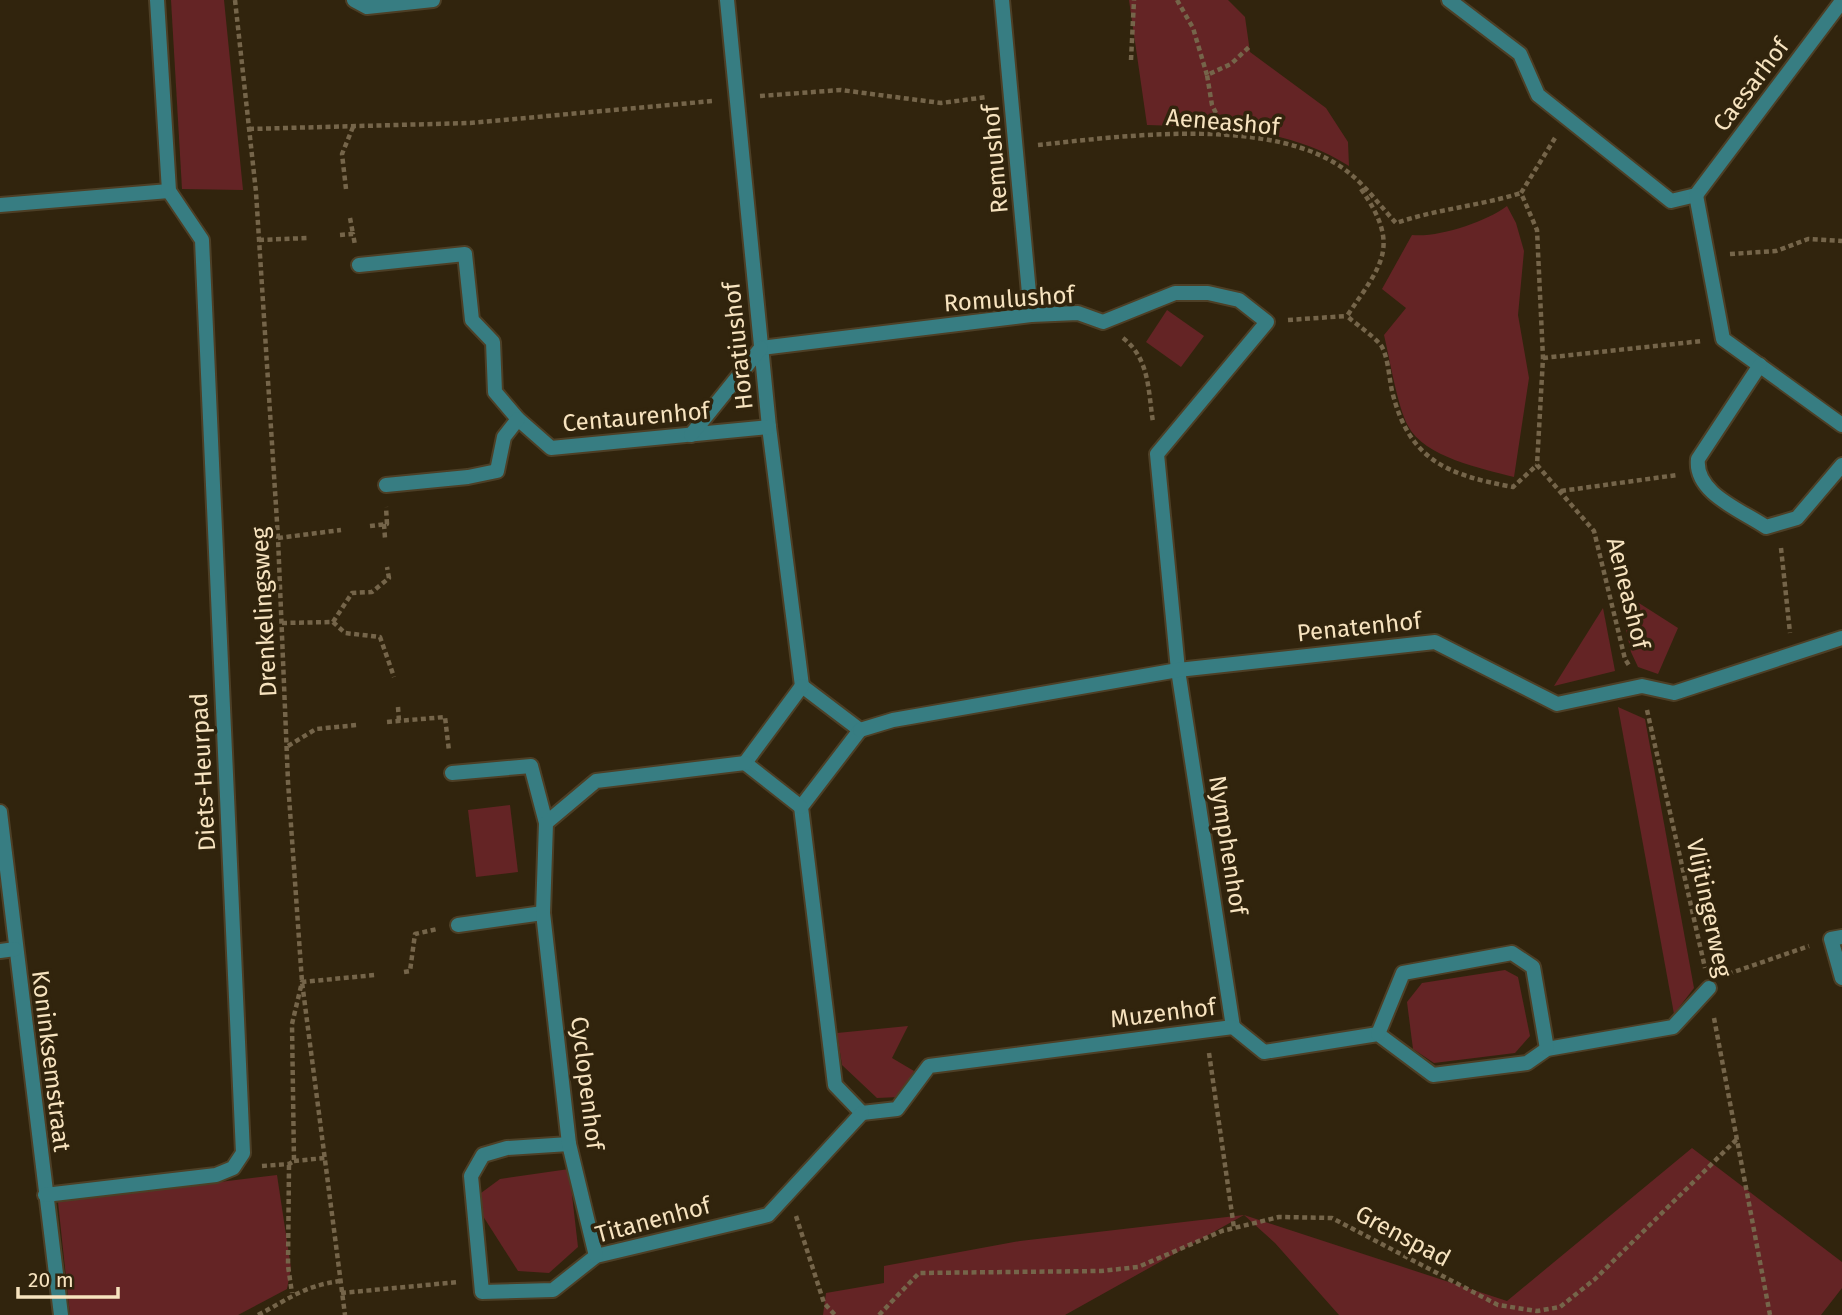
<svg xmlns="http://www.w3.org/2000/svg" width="1842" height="1315" viewBox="0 0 1842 1315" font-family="'Fira Sans',sans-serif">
  <rect width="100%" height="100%" fill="#31240d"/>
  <g fill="#642425">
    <path d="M171 0H224L243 190 182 189Z"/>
    <path d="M1129 0H1228L1245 17 1250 52 1326 108 1348 142 1349 166C1289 127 1216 127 1147 125Z"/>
    <path d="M1507 206 1516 223 1524 251 1518 315 1529 378 1514 477C1483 469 1424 457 1408 426 1397 405 1390 360 1384 335L1406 308 1382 289 1412 235C1437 238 1486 222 1507 206Z"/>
    <path d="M1167 310 1204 336 1181 367 1146 342Z"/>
    <path d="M1617 589 1678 628 1658 674 1638 667 1631 652Z"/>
    <path d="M1603 608 1615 671 1554 686Z"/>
    <path d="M1618 707 1645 719 1694 988 1674 1014Z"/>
    <path d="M510 805 518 872 476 877 468 810Z"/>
    <path d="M1505 970 1518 977 1530 1036 1515 1053 1434 1063 1413 1049 1407 1002 1422 983Z"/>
    <path d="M908 1026 892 1058 914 1071 899 1097 877 1098 842 1065 837 1033Z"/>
    <path d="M1692 1148 1842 1262V1288L1821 1315H1339L1275 1243 1244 1215 1065 1315H823L826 1293 884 1283V1266L1020 1241 1244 1215 1507 1301Z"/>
    <path d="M569 1169 578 1247 549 1273 518 1271 481 1213V1193L500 1179Z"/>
    <path d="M277 1175 291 1268 287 1289 238 1315H70L58 1202Z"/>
  </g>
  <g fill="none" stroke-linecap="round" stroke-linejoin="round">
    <defs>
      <g id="minor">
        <path d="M354 0 367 7 433 0"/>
        <path d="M727 0 769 427 802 686"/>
        <path d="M1002 0 1031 315"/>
        <path d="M1449 0 1520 54 1538 95 1671 201 1696 195 1842 1"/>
        <path d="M1696 195 1723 339 1842 425"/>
        <path d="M0 205 169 191"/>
        <path d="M359 265 465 254 472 320 493 342 495 392 518 419 551 448 769 427"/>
        <path d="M761 348 1031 315 1078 313 1103 322 1175 293H1208L1239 300 1267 322 1157 454 1178 670 1233 1027"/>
        <path d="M1760 365 1698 459C1694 493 1741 510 1766 527L1797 518 1842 465"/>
        <path d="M691 435 761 348"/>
        <path d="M386 485 468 477 497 471 504 437 518 419"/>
        <path d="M802 686 860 730"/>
        <path d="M860 730 801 807 835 1085 862 1113 897 1109 929 1066 1233 1027 1264 1052 1378 1034 1433 1075 1527 1063 1547 1049 1673 1027 1709 988"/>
        <path d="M860 730 893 720 1178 670 1435 642 1557 704 1642 686 1674 693 1842 638"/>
        <path d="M745 763 802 686"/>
        <path d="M745 763 801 807"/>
        <path d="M452 773 531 766 546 823"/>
        <path d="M0 812 61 1315"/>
        <path d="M458 925 543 913"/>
        <path d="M1842 937 1831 939 1842 978"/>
        <path d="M0 951 15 949"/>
        <path d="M1378 1034 1403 973 1512 953 1533 967 1547 1049"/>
        <path d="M569 1144 507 1148 483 1155 471 1176 482 1292 553 1290 596 1256 768 1215 862 1113"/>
        <path d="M45 1195 216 1175 233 1168 243 1153 202 240 169 191 157 0"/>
        <path d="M596 1256 569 1144 543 913 546 823 596 781 745 763"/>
      </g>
    </defs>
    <use href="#minor" stroke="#4d3f26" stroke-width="18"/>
    <g stroke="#75654a" stroke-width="4.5" stroke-dasharray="5 3.5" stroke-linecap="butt">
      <path d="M235 0 256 192 278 538 288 782 302 982 345 1315"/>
      <path d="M1177 0 1193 28 1207 75"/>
      <path d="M1131 60 1134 0"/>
      <path d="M760 96 841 90 941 103 987 97"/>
      <path d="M249 129 470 123 713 101"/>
      <path d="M1227 136 1212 105 1207 75 1231 64 1249 47"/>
      <path d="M1555 138 1521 193 1537 230 1543 358 1537 465 1594 531 1625 659 1630 667"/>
      <path d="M1038 145C1124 136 1276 115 1348 172 1366 186 1381 207 1396 223 1437 209 1479 206 1521 193"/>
      <path d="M346 189 342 154 353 127"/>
      <path d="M1361 189C1402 247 1381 265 1347 316 1357 325 1371 334 1380 344 1388 354 1389 378 1392 391 1409 461 1448 475 1513 487L1537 465"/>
      <path d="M350 218 353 234"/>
      <path d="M340 235 353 234 355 245"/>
      <path d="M259 240 308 238"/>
      <path d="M1730 254 1776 251 1808 239 1842 241"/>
      <path d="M1288 320 1347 316"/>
      <path d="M1123 338C1150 359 1148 391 1153 422"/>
      <path d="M1543 358 1702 341"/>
      <path d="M1561 491 1677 475"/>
      <path d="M384 524 385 538"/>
      <path d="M370 526 387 524 386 507"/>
      <path d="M278 538 341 530"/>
      <path d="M1781 548 1790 633"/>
      <path d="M333 622 352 593 372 592 389 578 387 567"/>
      <path d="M282 623 333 622 345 633 380 637 394 677"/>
      <path d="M398 707 399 721"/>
      <path d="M1647 710 1705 968"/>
      <path d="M387 722 445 717 449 751"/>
      <path d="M288 746 316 729 357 725"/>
      <path d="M404 972 410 971 415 934 437 929"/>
      <path d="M1728 974 1809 946"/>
      <path d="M1714 1018 1770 1315"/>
      <path d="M1209 1053 1234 1228"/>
      <path d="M294 1161 325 1158"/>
      <path d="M289 1165 288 1266 292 1293"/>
      <path d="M262 1166 289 1164 294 1161 292 1024 302 982 375 975"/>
      <path d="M796 1216 824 1303 835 1315"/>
      <path d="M341 1293 459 1282"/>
      <path d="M258 1315C289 1299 303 1286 340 1281"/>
      <path d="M879 1315 919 1273 1101 1271 1138 1267 1222 1231 1279 1217 1332 1218 1498 1305 1537 1311 1560 1307 1595 1279 1738 1138"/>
    </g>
    <use href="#minor" stroke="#377d82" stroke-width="14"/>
  </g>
  <g text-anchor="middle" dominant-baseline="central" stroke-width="7" stroke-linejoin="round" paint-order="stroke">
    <g font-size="24" fill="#f7e3bf" stroke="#31240d">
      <text transform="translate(1751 85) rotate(-53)">Caesarhof</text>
      <text transform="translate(1223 122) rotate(5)">Aeneashof</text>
      <text transform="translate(995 159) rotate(-95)">Remushof</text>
      <text transform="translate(1009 299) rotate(-4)">Romulushof</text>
      <text transform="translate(738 346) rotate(-96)">Horatiushof</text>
      <text transform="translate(636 417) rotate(-5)">Centaurenhof</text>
      <text transform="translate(1628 593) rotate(76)">Aeneashof</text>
      <text transform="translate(264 612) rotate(-93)">Drenkelingsweg</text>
      <text transform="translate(1359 627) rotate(-6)">Penatenhof</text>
      <text transform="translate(203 772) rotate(-93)">Diets-Heurpad</text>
      <text transform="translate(1228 845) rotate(81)">Nymphenhof</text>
      <text transform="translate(1709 908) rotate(78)">Vlijtingerweg</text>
      <text transform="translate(1163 1013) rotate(-7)">Muzenhof</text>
      <text transform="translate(51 1061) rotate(83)">Koninksemstraat</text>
      <text transform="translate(587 1083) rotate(83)">Cyclopenhof</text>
      <text transform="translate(653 1220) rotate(-15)">Titanenhof</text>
      <text transform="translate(1403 1236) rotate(28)">Grenspad</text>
    </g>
  </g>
  <path d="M18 1287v10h100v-10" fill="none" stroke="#f7e3bf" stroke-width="3.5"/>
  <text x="28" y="1287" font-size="21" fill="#f7e3bf" stroke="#31240d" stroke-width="5" paint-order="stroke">20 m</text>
</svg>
